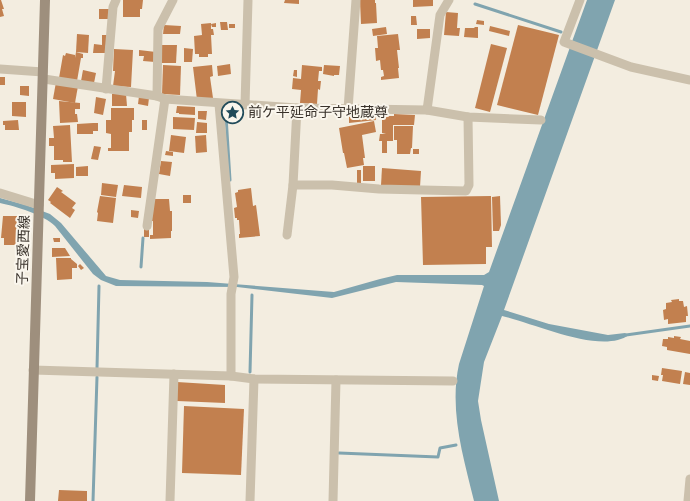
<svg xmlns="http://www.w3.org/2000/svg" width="690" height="501" viewBox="0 0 690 501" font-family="Jost,'Noto Sans JP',sans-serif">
  <rect width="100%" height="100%" fill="#f3ede0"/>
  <path fill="#80a4af" d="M587 0H615L504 310 549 324 608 335 625 333 629 335C601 355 534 323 502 316L484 362 478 401 481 420 499 501H474C463 456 449 410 459 364L484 286 482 285 396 282 332 298 237 287 116 286 101 280 93 274 55 226C44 215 15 206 0 203V198L26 205 50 214 61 223 106 276 120 280 207 282 334 292 380 279 397 275H484L489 272Z"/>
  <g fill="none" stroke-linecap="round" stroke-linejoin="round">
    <g stroke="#80a4af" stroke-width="3">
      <path d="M475 4 561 32"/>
      <path d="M226 116 230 180"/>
      <path d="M141 267 143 238"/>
      <path d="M626 335 690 326"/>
      <path d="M97 368 99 286"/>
      <path d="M250 372 252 295"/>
      <path d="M339 453 438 457 440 448 456 445"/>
      <path d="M93 501 97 377"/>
    </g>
  </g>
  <g fill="#c2804f">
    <path d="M0 0H1L4 9H2L4 16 0 17Z"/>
    <path d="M123 0H143L142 9H140V17H123Z"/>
    <path d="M285 0H299V4L284 3Z"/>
    <path d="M360 0H375V3H376L377 23 361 24Z"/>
    <path d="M413 0H433V6L413 7Z"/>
    <path d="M99 9H109L108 19H99Z"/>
    <path d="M446 12 458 13 457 28H460L459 36 444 35Z"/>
    <path d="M411 16H416L417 25H411Z"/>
    <path d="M477 20 484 21V25L476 24Z"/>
    <path d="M220 22H227L228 30H221Z"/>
    <path d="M211 23V29H213L214 35H211L212 54H208V57H199V54H195L194 36 202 35 201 24Z"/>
    <path d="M216 23V27H212L211 24Z"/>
    <rect x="229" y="24" width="6" height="4"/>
    <path d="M164 25 181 26 180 34H163Z"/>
    <path d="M518 25 559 35 538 115 497 105Z"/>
    <path d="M490 26 510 31 509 36 489 31Z"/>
    <path d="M386 27 387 34 373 36 372 29Z"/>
    <path d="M474 27H478V38L464 37 465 28H475Z"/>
    <path d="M417 29H430V38L417 39Z"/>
    <path d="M77 34 89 35 88 53 76 52Z"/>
    <path d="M398 34 400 50H397L399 68H398L399 78 381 80V77L384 76 383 70H381L380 60 376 61 375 48H378L377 36Z"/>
    <path d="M102 35H107L105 53H93L94 44 102 45Z"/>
    <path d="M491 44 507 48 490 112 475 108Z"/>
    <path d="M162 45H177L176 63H162Z"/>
    <path d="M184 48 193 49 192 62H184Z"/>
    <path d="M114 49 133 50 131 87 113 86 115 71H113Z"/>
    <path d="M139 50 156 52 155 62 143 61 144 56H139Z"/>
    <path d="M76 52 83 54V58H81L77 81 59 78 63 55 65 56 66 53 75 55V58Z"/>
    <path d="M230 64 231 74 218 76 217 66Z"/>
    <path d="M163 65 181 66 180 95 162 94Z"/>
    <path d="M212 65 213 76 210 77 213 98 197 100 193 67Z"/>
    <path d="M302 65 322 67V71H319L318 81H321L320 90 318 89 317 104 300 103 301 90 292 89 293 78 301 79Z"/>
    <path d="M324 65 340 66 339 75H334V76L323 74Z"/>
    <path d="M83 70 96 73 94 83 81 81Z"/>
    <path d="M294 70H297V77L293 76Z"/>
    <rect x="0" y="77" width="5" height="8"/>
    <path d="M56 82 78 86 75 103 53 99Z"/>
    <path d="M20 86H29V96L20 95Z"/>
    <path d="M112 94H126L127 106H112Z"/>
    <path d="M139 96 149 98 148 106 138 104Z"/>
    <path d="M96 97 106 99 103 115 94 113Z"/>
    <path d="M59 101 80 103V109H75V114H77L78 122 60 123Z"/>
    <path d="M12 102H26V117L12 116Z"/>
    <path d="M177 106 195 107V115L179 114V113H176Z"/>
    <path d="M111 108H134V120H132V132H129V151H108V148H111V134L106 133V120H111Z"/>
    <path d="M198 111H207L206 120 198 119Z"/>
    <path d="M375 114 376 120 349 123V116Z"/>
    <path d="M394 114 415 115 414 125H393V141H387V153H382V141H379L380 134H386L382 133V116H394Z"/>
    <path d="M173 117 195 118 194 130 173 129Z"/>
    <path d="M18 120 19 130H5V125H3V121Z"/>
    <rect x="142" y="120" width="5" height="10"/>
    <path d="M374 121 376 132 362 135 365 158H363L364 165 347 168 344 153H343L339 128Z"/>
    <path d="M197 122 207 123V133H196Z"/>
    <path d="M93 123H98V131H93V134H77V124Z"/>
    <path d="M70 125 72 162H63V160H54V146H49V138H54L53 126Z"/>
    <path d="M394 126H413L412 148H411L410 154H397V140H394Z"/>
    <path d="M171 135 186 137 184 153 169 151Z"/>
    <path d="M206 135 207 152 196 153 195 136Z"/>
    <path d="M94 146 101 147 98 160 91 159Z"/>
    <rect x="413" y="149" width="6" height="5"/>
    <path d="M166 151 173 152V156L165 155Z"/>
    <path d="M161 161 172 162 170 176 159 174Z"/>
    <path d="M74 164V178L55 179V173H51V165Z"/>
    <path d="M88 166V176H76V167Z"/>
    <rect x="363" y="166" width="12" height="15"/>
    <path d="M382 168 421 171 420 187 381 185Z"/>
    <rect x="357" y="170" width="4" height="14"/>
    <path d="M102 183 118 185 116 197 101 195Z"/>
    <path d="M124 185 142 187 141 198 122 196Z"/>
    <path d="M57 187 63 191 61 192 76 203 72 208 75 210 70 218 50 203 51 202 48 200Z"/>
    <path d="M251 188 253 206 256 205 260 236 239 238V234H240L239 220H237V218H235L234 208 237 207 235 193 238 192V190Z"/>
    <rect x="183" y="195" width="8" height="8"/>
    <path d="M100 196 116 198 113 223 97 221 98 213 97 212Z"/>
    <path d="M491 196 492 247H486V264L423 265 421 197Z"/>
    <path d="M500 196 501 225 499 231H493L492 197Z"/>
    <path d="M152 199H169L170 211H172V231H171V238L150 239V235H153V221H150Z"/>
    <path d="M131 210 139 211 138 218 131 217Z"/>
    <rect x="22" y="215" width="5" height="5"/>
    <path d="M3 216H19V228H22L21 245H4V238H1Z"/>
    <rect x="144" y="229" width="5" height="8"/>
    <path d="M53 238H60V242H54Z"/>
    <path d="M52 248H65L70 256 52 257Z"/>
    <path d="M56 258H71V259L77 264V268H72V279L57 280Z"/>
    <path d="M80 264 84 268 81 270 78 266Z"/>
    <path d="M679 299V301H683L684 307 687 306 688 316H686V322L668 324V319L664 320 663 310 666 309V303L672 302 671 300Z"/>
    <path d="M674 336 681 337 680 339 690 341V354L667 350V347L662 346 663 339H668V337L674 338Z"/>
    <path d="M662 368 682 371 680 384 662 381 663 375H661Z"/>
    <path d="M685 372 690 373V385L683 384Z"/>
    <path d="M652 375 659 376 658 381 652 380Z"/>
    <path d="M177 382 225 385V403L177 401Z"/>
    <path d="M184 406 244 409 241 475 182 473Z"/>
    <path d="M59 490 87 491V501H58Z"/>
  </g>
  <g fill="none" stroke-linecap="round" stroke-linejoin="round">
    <g stroke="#cbc0ac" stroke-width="9">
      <path d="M580 0 564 42 631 67 690 80"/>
      <path d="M0 69 43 72"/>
      <path d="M44 79 157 96 165 99 297 108 427 110 440 15 449 0"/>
      <path d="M106 89 113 7 116 0"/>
      <path d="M157 96 158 29 173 0"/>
      <path d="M219 104 234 277 231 294V376"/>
      <path d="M245 105 248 0"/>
      <path d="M348 109 356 0"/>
      <path d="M427 110 468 117 541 120"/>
      <path d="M293 185H332L379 189 466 191 469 185 468 117"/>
      <path d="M0 193 39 205"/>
      <path d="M147 226 165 99"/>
      <path d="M287 235 293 185 297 108"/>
      <path d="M33 370 231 376 254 379 453 381"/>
      <path d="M170 501 174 374"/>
      <path d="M250 501 254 379"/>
      <path d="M333 501 336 380"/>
      <path d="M688 501 690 479"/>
    </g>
    <path stroke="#9e8f7d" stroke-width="10" d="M30 501 45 0"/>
  </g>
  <defs>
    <symbol id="sight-ring" viewBox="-11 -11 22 22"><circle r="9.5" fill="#faf6ed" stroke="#214b5a" stroke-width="1.5"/><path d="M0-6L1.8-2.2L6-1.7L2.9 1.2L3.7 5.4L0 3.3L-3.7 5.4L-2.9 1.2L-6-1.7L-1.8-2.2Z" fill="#214b5a"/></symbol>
  </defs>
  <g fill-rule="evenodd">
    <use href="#sight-ring" x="220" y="100" width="25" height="25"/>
  </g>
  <g text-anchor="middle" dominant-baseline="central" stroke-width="4" stroke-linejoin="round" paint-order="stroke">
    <g font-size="14" fill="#39322b" stroke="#faf6ed" text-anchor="start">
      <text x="248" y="112">前ケ平延命子守地蔵尊</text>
    </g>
    <g font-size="14" fill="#39322b" stroke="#faf6ed">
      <text transform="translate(23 250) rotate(-88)">子宝愛西線</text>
    </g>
  </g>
</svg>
